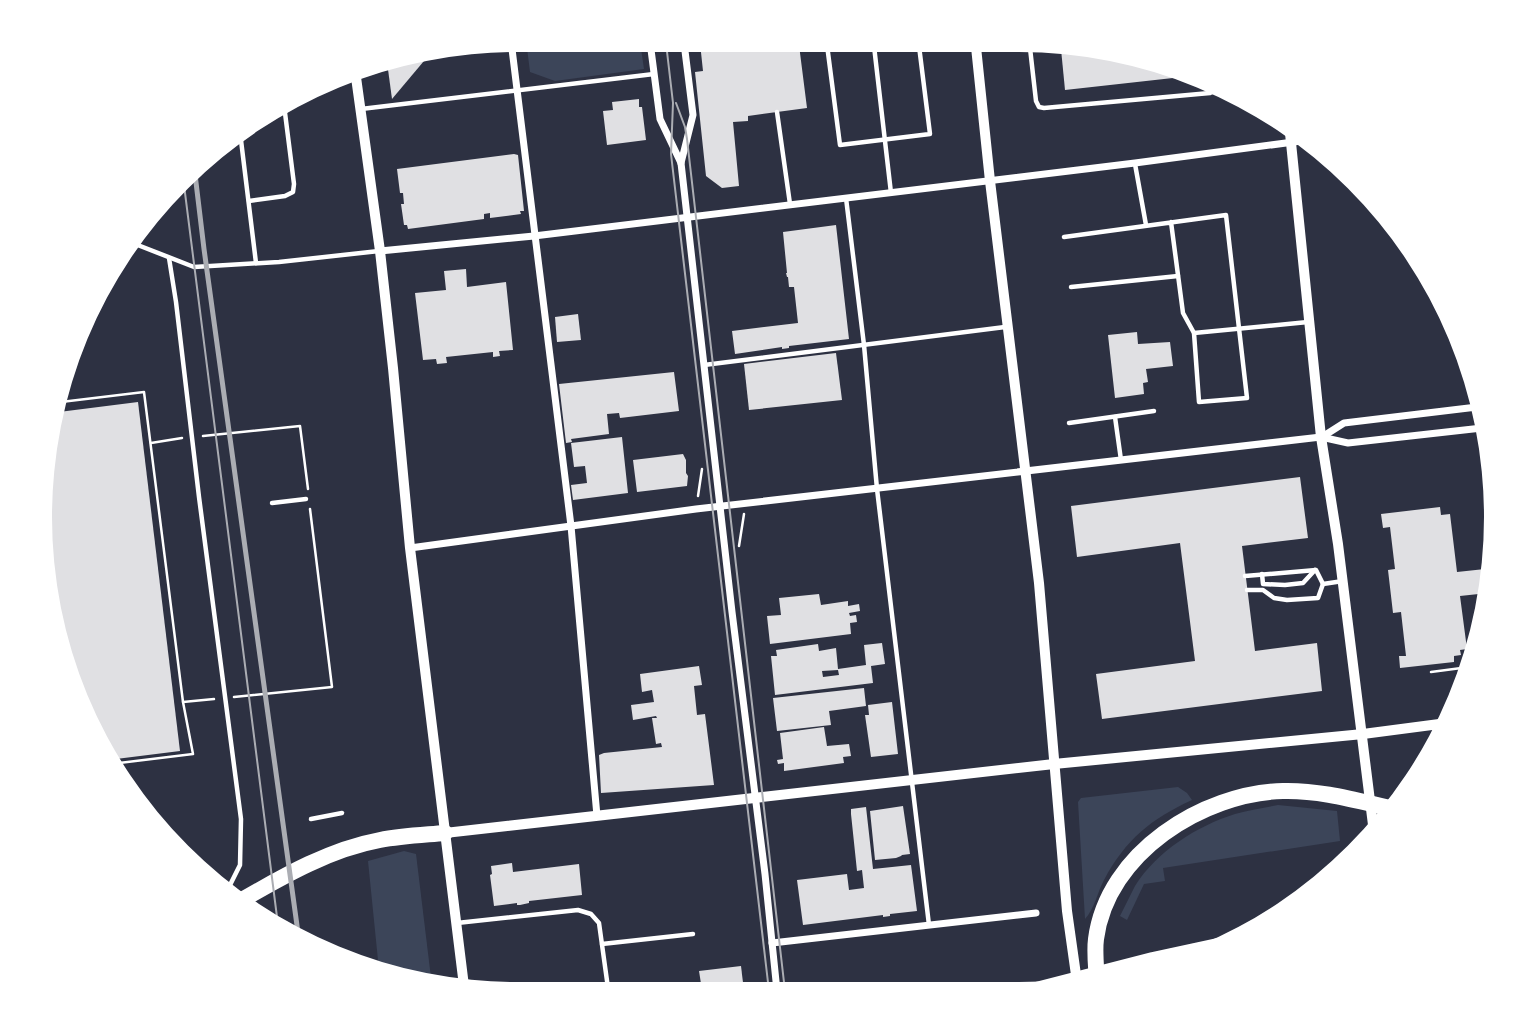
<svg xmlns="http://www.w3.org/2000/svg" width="1536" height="1035" viewBox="0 0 1536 1035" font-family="Lato,sans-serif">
  <rect width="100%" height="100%" fill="#2d3142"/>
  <g fill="#3c4559">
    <path d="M526 40 640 42 644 69 555 81 530 72Z"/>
    <path d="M1178 787 1187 793 1192 800C1151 819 1126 839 1104 880 1097 893 1095 908 1085 919L1078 802 1081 798Z"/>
    <path d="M1278 805 1337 811 1340 841 1163 868 1165 881 1144 884 1127 920 1120 916C1125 906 1130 896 1135 886 1157 851 1197 826 1235 814 1249 810 1264 808 1278 805Z"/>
    <path d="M404 851 416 854 432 986H425L379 970 368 861Z"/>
  </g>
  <g fill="#e0e0e3" fill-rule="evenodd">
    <path d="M700 43 799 45 807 108 748 116V121L733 122 739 186 722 188 706 176 695 72 703 71Z"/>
    <path d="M1061 49H1111L1178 72 1173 78 1065 90Z"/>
    <path d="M429 55 392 99 387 62Z"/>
    <path d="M639 99V107H642L646 140 607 145 603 111 613 110 612 102Z"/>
    <path d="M514 154 518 155 524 211H520L521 214 490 218V213L484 214V219L408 229 407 225H404L401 204H404L403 193H400L397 169Z"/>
    <path d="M836 225 849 339 789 346V348L782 349V347L735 354 732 331 798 323 794 287H789L788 277H787L786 273H787L783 232Z"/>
    <path d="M466 269 467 287 506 282 513 350 499 351 500 356 493 357V352L446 357 447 363 437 364 436 359 423 360 415 293 446 290 444 271Z"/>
    <path d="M578 314 581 340 557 342 555 317Z"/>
    <path d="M1137 332 1138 344 1170 342 1173 366 1146 369 1148 382 1143 383 1144 394 1115 398 1108 335Z"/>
    <path d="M836 353 842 400 749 410 744 364Z"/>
    <path d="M674 372 679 411 620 418 619 413 607 414 609 434 571 439 572 442 566 443 559 384Z"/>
    <path d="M138 402 180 751 108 760 104 756 50 611 41 486 59 412Z"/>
    <path d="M622 437 628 493 573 500 571 485 587 483 585 466 574 467 571 443Z"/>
    <path d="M683 454 686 460V473L688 476 687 486 637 492 633 460Z"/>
    <path d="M1300 477 1308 538 1242 546 1255 651 1317 643 1322 691 1102 719 1096 674 1195 661 1180 543 1077 557 1071 506Z"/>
    <path d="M1440 507 1441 515 1450 514 1457 572 1485 569 1488 593 1460 596 1467 649 1460 650 1461 655 1454 656V662L1400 668 1399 656H1406L1401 612 1393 613 1388 570 1395 569 1390 527 1383 528 1381 514Z"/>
    <path d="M819 594 821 605 848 601V606L859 604 860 611 849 613 850 616 856 615 857 622 850 623 851 634 770 644 767 616 781 615 779 598Z"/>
    <path d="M882 643 885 664 871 666 873 683 775 695 771 656H777L776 650 818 644 819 651 836 648 838 669 866 665 864 645ZM838 670 839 675 823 677 822 671Z"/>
    <path d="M699 666 702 685 694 686 697 715 705 714 714 785 601 793 599 755 604 753 662 747 661 743 656 744 652 718H657L656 716 633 720 631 705 654 702 652 690 642 692 640 674Z"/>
    <path d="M864 688 866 706 829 711 831 725 777 731 773 698Z"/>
    <path d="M892 702 898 754 871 757 865 715H869L868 705Z"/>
    <path d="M824 727 827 746 849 744 851 756 843 757 844 763 784 771V763L778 764 777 760 783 759 780 733Z"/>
    <path d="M903 806 910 854 902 855 901 856 896 858 875 860 870 811Z"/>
    <path d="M866 807 873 869 911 865 917 911 890 914V916L883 917V915L803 925 797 880 847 874 849 890 864 888 862 870 857 871 851 814V809Z"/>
    <path d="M512 863 513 872 579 864 582 895 529 901V903L520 905H517V903L494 906 490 875 492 874 491 866Z"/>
    <path d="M741 966 744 991 702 990 699 971Z"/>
  </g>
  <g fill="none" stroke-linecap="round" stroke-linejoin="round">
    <g stroke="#fff" stroke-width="2.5">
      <path d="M61 402 144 392 183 702 193 754 111 764"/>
      <path d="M203 436 300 426 308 489"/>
      <path d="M151 443 182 438"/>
      <path d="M698 496 702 469"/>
      <path d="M739 546 744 514"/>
      <path d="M1431 672 1469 667"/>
      <path d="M234 697 332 687 310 509"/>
      <path d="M183 702 214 699"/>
    </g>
    <g stroke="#fff" stroke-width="4.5">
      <path d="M827 45 840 145 930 134 919 46"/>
      <path d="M874 46 891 193"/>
      <path d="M1030 48 1036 101 1039 107 1044 108 1210 93 1216 90 1219 86"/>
      <path d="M361 109 654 74"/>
      <path d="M777 112 790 204"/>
      <path d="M240 132 256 263"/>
      <path d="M1135 164 1146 225"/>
      <path d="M846 198 864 345 877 489 929 925"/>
      <path d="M249 201 285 196 293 192 294 184 284 105"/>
      <path d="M1064 237 1226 215 1247 398 1199 402 1194 333 1183 313 1171 222"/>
      <path d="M130 242 194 267 279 262 379 251"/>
      <path d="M169 258 176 302 199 497 241 819 240 865 228 889"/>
      <path d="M1071 287 1178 276"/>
      <path d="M1194 333 1308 322"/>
      <path d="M704 365 1005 327"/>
      <path d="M1115 417 1121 460"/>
      <path d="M1069 423 1154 411"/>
      <path d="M272 503 306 499"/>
      <path d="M1262 574 1263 584 1285 585 1303 583 1315 570"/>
      <path d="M1245 576 1316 570 1323 584"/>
      <path d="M1323 584 1343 581"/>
      <path d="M1247 590H1263L1274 598 1287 600 1318 598 1323 584"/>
      <path d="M311 819 342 813"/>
      <path d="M457 923 578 910 591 914 599 923 608 988"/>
      <path d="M602 944 693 934"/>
    </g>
    <g stroke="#fff" stroke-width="7">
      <path d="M511 41 571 526 597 816"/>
      <path d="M650 42 660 119 681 163 732 612 765 874 777 991"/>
      <path d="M681 163 693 115 684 43"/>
      <path d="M380 251 534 236 1135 163 1301 141"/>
      <path d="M1322 437 1344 423 1477 407 1482 409"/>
      <path d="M410 548 696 509 1321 437 1348 443 1482 428 1487 426"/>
      <path d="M772 943 1036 913"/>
    </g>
    <g stroke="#fff" stroke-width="10">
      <path d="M976 47 990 181 1039 583 1067 911 1078 989"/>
      <path d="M355 70 380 251 393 368 410 548 464 986"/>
      <path d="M1290 133 1321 437 1338 544 1374 833"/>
      <path d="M445 833 1054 764 1363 734 1447 723"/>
    </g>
    <g stroke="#fff" stroke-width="16">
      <path d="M242 900C285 875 331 849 380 840 401 836 423 835 445 833"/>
      <path d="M1097 987C1097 972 1094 954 1096 939 1107 853 1203 793 1283 791 1321 790 1358 801 1394 809"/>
      <path d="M1017 995 1153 960 1227 944"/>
    </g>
    <g stroke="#abadb3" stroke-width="2">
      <path d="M666 43 673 103 671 154 769 991"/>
      <path d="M676 103 685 127 687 139 785 991"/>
      <path d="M184 185 278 925"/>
    </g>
    <path stroke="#abadb3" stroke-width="5" d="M195 174 204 249 299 940"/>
  </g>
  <path d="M0 0H1536V1035H0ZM517 52H1019A465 465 0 0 1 1484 517V517A465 465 0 0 1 1019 982H517A465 465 0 0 1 52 517V517A465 465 0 0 1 517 52Z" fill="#fff" fill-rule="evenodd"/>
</svg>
